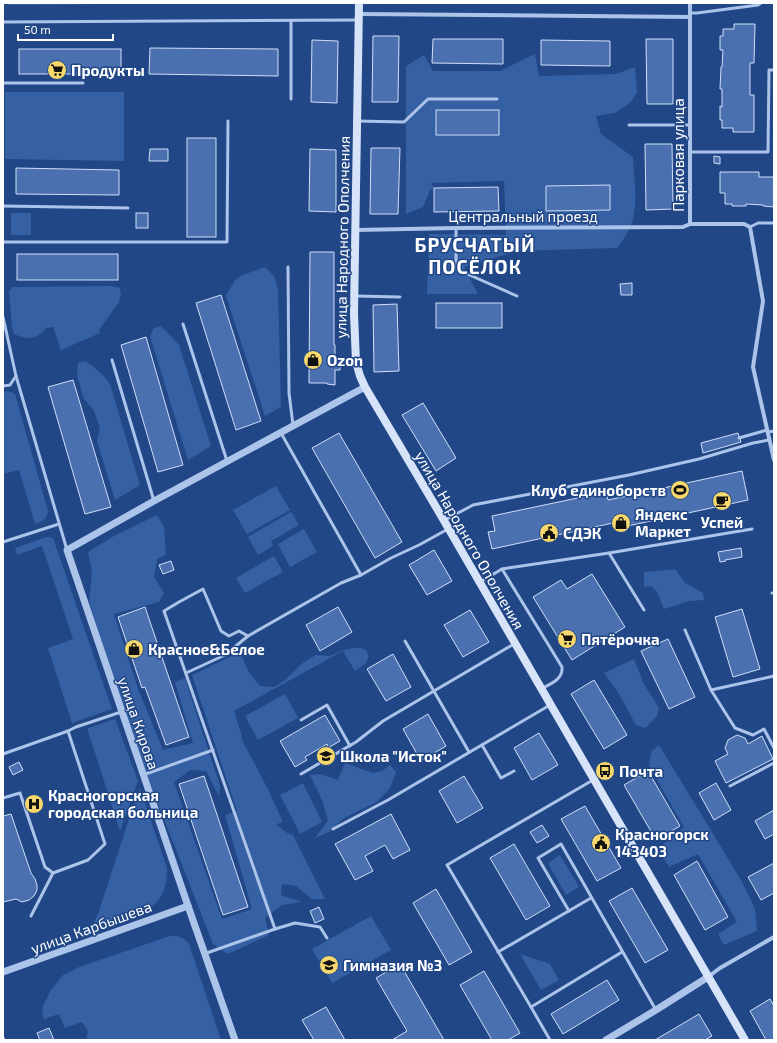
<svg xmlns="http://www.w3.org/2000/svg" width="777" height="1043" viewBox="0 0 777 1043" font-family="'Exo 2',sans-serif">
  <rect width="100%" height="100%" fill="#214787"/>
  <g fill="#3560a4" fill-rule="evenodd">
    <path d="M8 3H262L13 5H8Z"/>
    <path d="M535 54 539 76 616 74 635 67 637 92 631 102 615 113 596 116 601 134 633 157C634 179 638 203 632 223 629 232 622 241 617 248L518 251 464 267 478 294H427L429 234 506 235 504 181 431 183 434 188 430 190 423 207 406 214V66L424 55 433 71H500ZM436 110H499V135H436ZM610 185V210L546 211V186Z"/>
    <path d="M5 92H124V161L5 159Z"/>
    <rect x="11" y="213" width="20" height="22"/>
    <path d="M265 267 274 276 278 290 281 407 265 416 226 296 235 280 240 276Z"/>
    <path d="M111 286 120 288 121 295 119 302 99 330 100 333 61 350 53 327 46 328C36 340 29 340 14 334L12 327 9 292 12 287Z"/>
    <path d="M161 326 179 345 211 446 188 460 150 336 154 328Z"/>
    <path d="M86 361 102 374 110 384 140 485 115 500 97 441 100 429 98 422 93 409 84 399 77 376 78 363Z"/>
    <path d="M7 391 11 392 15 394 48 511C47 520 43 521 35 524L19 470 3 474V392Z"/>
    <path d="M276 486 290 510 247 534 233 510Z"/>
    <path d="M291 512 299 525 271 541 273 546 258 555 248 537Z"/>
    <path d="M157 515 164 527 166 555 157 559 154 577 164 593 159 602 114 614 138 689 163 750 193 743 175 682 185 678 220 786 219 796 206 771 190 770 174 782 222 919 252 909 225 815 237 811 192 675 240 652 248 671 260 686 274 687 285 680 304 662 316 655 329 656 341 651 353 648H360L366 650 369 656 366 663 355 671 343 651 234 711 241 733 242 740 270 793 271 796 283 822 277 824V825L287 833 293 835 325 899H312L296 886 282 884 281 895 302 902 282 905 265 918 269 935 228 954 213 944 151 786 103 646 89 601 92 572 88 552 114 536Z"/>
    <path d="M304 529 317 552 290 567 278 544Z"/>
    <path d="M47 537 53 538 112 709 72 723 48 648 73 639 42 546 17 555 15 548Z"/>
    <path d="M274 556 283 572 245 593 236 578Z"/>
    <path d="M675 569 685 583 703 593 704 600 689 601 664 609 657 592 651 586 644 587V572Z"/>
    <path d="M634 659 644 684 659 708 657 716 645 728 636 725 619 694 604 673Z"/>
    <path d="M285 694 298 718 258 740 245 716Z"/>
    <path d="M115 719 138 781 120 831 88 731V728Z"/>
    <path d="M659 745 741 880 755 909 757 931 724 945 718 934 737 922 698 854 669 867 658 849 684 827 649 766 651 752Z"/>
    <path d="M345 763 373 773 382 771 390 765 396 772 390 788 377 802 344 818 329 832 315 838 328 820 322 800 310 775 320 774 338 780Z"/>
    <path d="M303 783 322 822 300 834 280 795Z"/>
    <path d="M140 788 167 868C167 880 165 894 156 903 150 910 106 924 94 928L93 924 98 914 130 816Z"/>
    <path d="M560 855 579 887 566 895 548 863Z"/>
    <path d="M371 916 391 950 332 983 312 949Z"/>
    <path d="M170 936C179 936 183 937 189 944L221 1040H86L88 1031 82 1022 65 1028 59 1014 44 1019 42 1012 43 1006 51 990 63 975 79 967Z"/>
    <path d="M520 954 550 964 559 980 541 990Z"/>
  </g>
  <g fill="#4a70af" stroke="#d0dff7">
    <path d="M734 24H755L754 63H750V95H754V132H733V128H722V120H720V106L722 107V89H720L721 67H722L723 50H720V36H723V29H734Z"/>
    <path d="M373 36H399L398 102H372Z"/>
    <path d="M433 39H503V64L432 63Z"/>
    <path d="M646 39H673V104H647Z"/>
    <path d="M312 40 338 41 337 103 311 102Z"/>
    <path d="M541 40 610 41V66L541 65Z"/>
    <path d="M150 48 278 49V76L149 74Z"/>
    <rect x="19" y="49" width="102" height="25"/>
    <rect x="436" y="110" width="63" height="25"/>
    <rect x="187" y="138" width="29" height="99"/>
    <path d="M645 144H672L673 209 646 210Z"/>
    <path d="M371 148H400L398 214H370Z"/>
    <path d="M150 149H168V161H149Z"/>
    <path d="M310 149 336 150V212L309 211Z"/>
    <path d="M714 156 720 157V164L714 163Z"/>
    <path d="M16 168 119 170V195L16 194Z"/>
    <path d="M720 172H759V177H774V207L763 206V205L746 204V206H732V204H725V193H720Z"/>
    <path d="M610 185V210L546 211V186Z"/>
    <path d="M498 187 499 211 434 212V188Z"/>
    <rect x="136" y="213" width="12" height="15"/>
    <path d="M310 252H334V345H335V360H340V370H335V385L327 384V383H309Z"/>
    <rect x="17" y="254" width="101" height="26"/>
    <path d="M632 283V295H621L620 284Z"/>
    <path d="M221 295 261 421 236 430 196 303Z"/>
    <rect x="436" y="303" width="66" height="25"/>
    <path d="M397 304 399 371 374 372 373 305Z"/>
    <path d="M146 337 183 465 158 472 121 345Z"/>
    <path d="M73 380 111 507 85 514 48 387Z"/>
    <path d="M423 403 456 458 436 471 402 415Z"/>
    <path d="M339 433 402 542 375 558 312 448Z"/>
    <path d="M738 433 741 442 703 453 701 443Z"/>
    <path d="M742 471 748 500 614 529 613 523 492 549 488 532 495 531 492 516 606 492 608 500Z"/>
    <path d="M741 548 742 557 725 560 726 561 720 562 718 552Z"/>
    <path d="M434 550 452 581 427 595 409 565Z"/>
    <path d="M171 561 174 570 163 574 159 565Z"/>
    <path d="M592 574 625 627 572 660 533 597 561 580 567 589Z"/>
    <path d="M145 607 189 737 166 745 145 687 142 688 118 617Z"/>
    <path d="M338 607 352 632 320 651 306 625Z"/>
    <path d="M742 609 760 669 733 677 715 617Z"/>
    <path d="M470 610 489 642 463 657 444 625Z"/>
    <path d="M668 639 695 697 669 709 641 651Z"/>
    <path d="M393 654 411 687 386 701 367 669Z"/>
    <path d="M594 680 627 735 604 749 571 694Z"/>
    <path d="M428 714 446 746 421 761 403 729Z"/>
    <path d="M325 715 340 741 328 748 327 744 305 757 307 760 295 767 280 741Z"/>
    <path d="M539 733 558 765 532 780 514 748Z"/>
    <path d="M737 735 745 738 748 744 762 736 773 759 726 783 715 761 728 754 725 748 728 740Z"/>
    <path d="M19 762 23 770 13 775 9 767Z"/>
    <path d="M648 771 680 826 656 840 624 785Z"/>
    <path d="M204 776 248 907 223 915 179 784Z"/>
    <path d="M464 776 483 808 457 823 439 791Z"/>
    <path d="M716 783 731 810 714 820 699 793Z"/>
    <path d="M585 806 621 868 597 881 561 819Z"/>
    <path d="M774 810V834L765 839 755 821Z"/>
    <path d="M11 814 31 873 35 879 37 885V890L34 896 29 900 22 902 16 899 3 902V816Z"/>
    <path d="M391 814 410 850 393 859 385 845 365 856 373 871 355 880 335 844Z"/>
    <path d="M542 825 549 836 537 843 530 832Z"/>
    <path d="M514 844 550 906 526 920 490 858Z"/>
    <path d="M697 861 728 917 705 930 674 875Z"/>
    <path d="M774 863V893L761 900 748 877Z"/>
    <path d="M632 888 668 950 645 963 609 901Z"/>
    <path d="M436 889 472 952 449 965 413 903Z"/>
    <path d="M319 907 324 919 315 923 310 911Z"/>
    <path d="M400 964 444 1040H392L407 1031 376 978Z"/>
    <path d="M484 971 520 1033 508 1040H492L460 985Z"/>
    <path d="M607 980 619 1000 563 1034 551 1014Z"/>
    <path d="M770 999 774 1006V1040H766L750 1011Z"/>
    <path d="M326 1007 345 1040H314L302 1020Z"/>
    <path d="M699 1014 712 1036 705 1040H655Z"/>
    <path d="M49 1028 54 1040H40L37 1033Z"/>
  </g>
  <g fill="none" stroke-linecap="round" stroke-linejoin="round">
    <g stroke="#acc4ea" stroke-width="3">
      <path d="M690 13H697L758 5 761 3"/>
      <path d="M3 22 357 20"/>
      <path d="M3 83H83"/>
      <path d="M291 99V21"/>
      <path d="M357 121 404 122 428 99H497"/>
      <path d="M629 125H690"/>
      <path d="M690 152H768L769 70H774"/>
      <path d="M3 206 128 208"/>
      <path d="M750 227 758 223H774"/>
      <path d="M456 228V269L517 296"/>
      <path d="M3 242H227L228 121"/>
      <path d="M288 267 289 393 293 425"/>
      <path d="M355 296 400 297"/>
      <path d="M3 317 16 376 67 550"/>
      <path d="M183 324 227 461"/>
      <path d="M112 360 154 501"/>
      <path d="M3 386 10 385 16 376"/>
      <path d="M768 432 774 431"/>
      <path d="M281 433 361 575"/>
      <path d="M739 438 767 430"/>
      <path d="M445 520 473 505 629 475 699 459 753 443 769 440"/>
      <path d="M3 542 59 524"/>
      <path d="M609 553 644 610"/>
      <path d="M502 569 562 667C563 679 552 683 543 688"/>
      <path d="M480 582 502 569 508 568 609 553 752 529"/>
      <path d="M772 593H774"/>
      <path d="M685 630 711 690 735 728 753 735 764 729 774 748"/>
      <path d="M405 641 469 752"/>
      <path d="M186 673 225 655 248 636 341 583 361 575 391 558 419 545 448 529"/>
      <path d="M711 690 774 676"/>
      <path d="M301 720 327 705 350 746"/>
      <path d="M482 745 501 778 514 771"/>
      <path d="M3 754 68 731 76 727 121 712"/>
      <path d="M301 774 356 742 383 721 514 644"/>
      <path d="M143 775 213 750"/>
      <path d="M593 780 447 865 531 1007 622 952"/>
      <path d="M730 786 774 763"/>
      <path d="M3 798 20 793 45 867 53 873"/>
      <path d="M333 829 388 800 550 705"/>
      <path d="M569 911 538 858 561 844 656 1010"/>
      <path d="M31 916 53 873 88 860 105 844 68 731"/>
      <path d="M275 929 295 923 320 927 327 938"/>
      <path d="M498 952 591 898"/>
      <path d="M204 954 275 929 164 611 179 602 203 589 221 631 229 636 239 631 248 636"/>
      <path d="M531 1007 550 1040"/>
      <path d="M3 1038 4 1040"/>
    </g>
    <g stroke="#acc4ea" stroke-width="4">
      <path d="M690 3V224H744L750 227 763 301 753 367 774 460"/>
      <path d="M359 14 690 17"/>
      <path d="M356 230 456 228 683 227 690 224"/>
      <path d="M708 977 720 968 774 937"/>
    </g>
    <g stroke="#acc4ea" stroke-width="7">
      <path d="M3 972 188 906"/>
      <path d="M235 1040 188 906 67 550 154 501 365 387"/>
      <path d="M606 1040 656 1010 708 977"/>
    </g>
    <path stroke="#d7e3f8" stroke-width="8" d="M359 3 354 314 356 362 360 376 365 387 439 512 745 1040"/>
  </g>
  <defs>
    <symbol id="supermarket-disc" viewBox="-11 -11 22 22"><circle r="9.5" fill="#f6d86d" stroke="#214787"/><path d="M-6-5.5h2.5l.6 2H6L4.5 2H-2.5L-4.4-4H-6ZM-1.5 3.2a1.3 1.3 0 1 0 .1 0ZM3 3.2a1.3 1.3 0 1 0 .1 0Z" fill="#111"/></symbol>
    <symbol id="shop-disc" viewBox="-11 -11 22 22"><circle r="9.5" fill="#f6d86d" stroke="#214787"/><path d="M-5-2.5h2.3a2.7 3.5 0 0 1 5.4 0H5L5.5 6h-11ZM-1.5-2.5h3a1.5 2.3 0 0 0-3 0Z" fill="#111"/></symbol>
    <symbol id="stadium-disc" viewBox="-11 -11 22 22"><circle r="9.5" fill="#f6d86d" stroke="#214787"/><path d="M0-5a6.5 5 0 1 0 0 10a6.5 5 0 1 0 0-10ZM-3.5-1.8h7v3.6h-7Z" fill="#111"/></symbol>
    <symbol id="cafe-disc" viewBox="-11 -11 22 22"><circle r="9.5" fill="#f6d86d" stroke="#214787"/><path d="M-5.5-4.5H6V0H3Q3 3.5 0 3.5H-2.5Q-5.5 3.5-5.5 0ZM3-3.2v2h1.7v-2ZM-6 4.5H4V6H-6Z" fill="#111"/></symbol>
    <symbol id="civic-disc" viewBox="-11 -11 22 22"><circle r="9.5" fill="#f6d86d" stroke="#214787"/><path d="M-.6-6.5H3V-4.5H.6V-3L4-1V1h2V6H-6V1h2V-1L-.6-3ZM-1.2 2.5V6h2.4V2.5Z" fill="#111"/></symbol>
    <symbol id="school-disc" viewBox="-11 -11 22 22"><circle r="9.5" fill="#f6d86d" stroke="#214787"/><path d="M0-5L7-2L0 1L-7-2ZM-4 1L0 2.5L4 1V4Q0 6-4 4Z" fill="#111"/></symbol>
    <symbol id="bus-disc" viewBox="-11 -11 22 22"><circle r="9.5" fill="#f6d86d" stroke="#214787"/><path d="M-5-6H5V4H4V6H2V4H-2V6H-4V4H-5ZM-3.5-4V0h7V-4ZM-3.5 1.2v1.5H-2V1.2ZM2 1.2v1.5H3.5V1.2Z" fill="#111"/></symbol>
    <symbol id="hospital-disc" viewBox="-11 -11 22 22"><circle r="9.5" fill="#f6d86d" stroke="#214787"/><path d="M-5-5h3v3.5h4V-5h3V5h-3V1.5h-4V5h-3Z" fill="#111"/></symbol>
  </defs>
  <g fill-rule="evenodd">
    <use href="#supermarket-disc" x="46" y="59" width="22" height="22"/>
    <use href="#shop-disc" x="302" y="349" width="22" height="22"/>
    <use href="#stadium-disc" x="669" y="479" width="22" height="22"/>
    <use href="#cafe-disc" x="711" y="490" width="22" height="22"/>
    <use href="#shop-disc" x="610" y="512" width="22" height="22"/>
    <use href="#civic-disc" x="538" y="522" width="22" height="22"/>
    <use href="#supermarket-disc" x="556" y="628" width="22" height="22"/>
    <use href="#shop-disc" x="123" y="638" width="22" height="22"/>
    <use href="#school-disc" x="315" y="745" width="22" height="22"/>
    <use href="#bus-disc" x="594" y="760" width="22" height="22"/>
    <use href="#hospital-disc" x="23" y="793" width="22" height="22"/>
    <use href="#civic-disc" x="590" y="832" width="22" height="22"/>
    <use href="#school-disc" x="318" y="954" width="22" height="22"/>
  </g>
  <g text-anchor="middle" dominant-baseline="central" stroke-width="3" stroke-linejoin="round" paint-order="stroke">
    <g font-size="15" font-weight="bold" fill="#fff" stroke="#214787" text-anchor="start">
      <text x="71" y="70">Продукты</text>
      <text x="327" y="360">Ozon</text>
      <text x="666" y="490" text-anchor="end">Клуб единоборств</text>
      <text x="635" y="514">Яндекс<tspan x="635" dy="17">Маркет</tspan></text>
      <text x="722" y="522" text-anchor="middle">Успей</text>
      <text x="563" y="533">СДЭК</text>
      <text x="581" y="639">Пятёрочка</text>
      <text x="148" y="649">Красное&amp;Белое</text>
      <text x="340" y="756">Школа "Исток"</text>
      <text x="619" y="771">Почта</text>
      <text x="48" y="795">Красногорская<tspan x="48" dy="17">городская больница</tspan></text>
      <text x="615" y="834">Красногорск<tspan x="615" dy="17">143403</tspan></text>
      <text x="343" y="965">Гимназия №3</text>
    </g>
    <g font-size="15" fill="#fff" stroke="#214787">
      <text transform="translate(678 155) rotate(-90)">Парковая улица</text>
      <text x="523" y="216">Центральный проезд</text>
      <text transform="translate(342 237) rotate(-89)">улица Народного Ополчения</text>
      <text transform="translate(470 540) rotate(60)">улица Народного Ополчения</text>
      <text transform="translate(139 723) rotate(71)">улица Кирова</text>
      <text transform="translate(91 927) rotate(-20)">улица Карбышева</text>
    </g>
    <g font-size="19" font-weight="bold" letter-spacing="1" fill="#fff" stroke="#214787">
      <text x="475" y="244">БРУСЧАТЫЙ<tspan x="475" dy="22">ПОСЁЛОК</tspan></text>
    </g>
  </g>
  <rect width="777" height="1043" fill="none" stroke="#ffffff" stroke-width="8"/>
  <path d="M18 34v6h95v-6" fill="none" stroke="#ffffff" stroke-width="2"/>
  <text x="24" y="34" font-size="12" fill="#ffffff" stroke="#214787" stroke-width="3" paint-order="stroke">50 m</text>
</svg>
